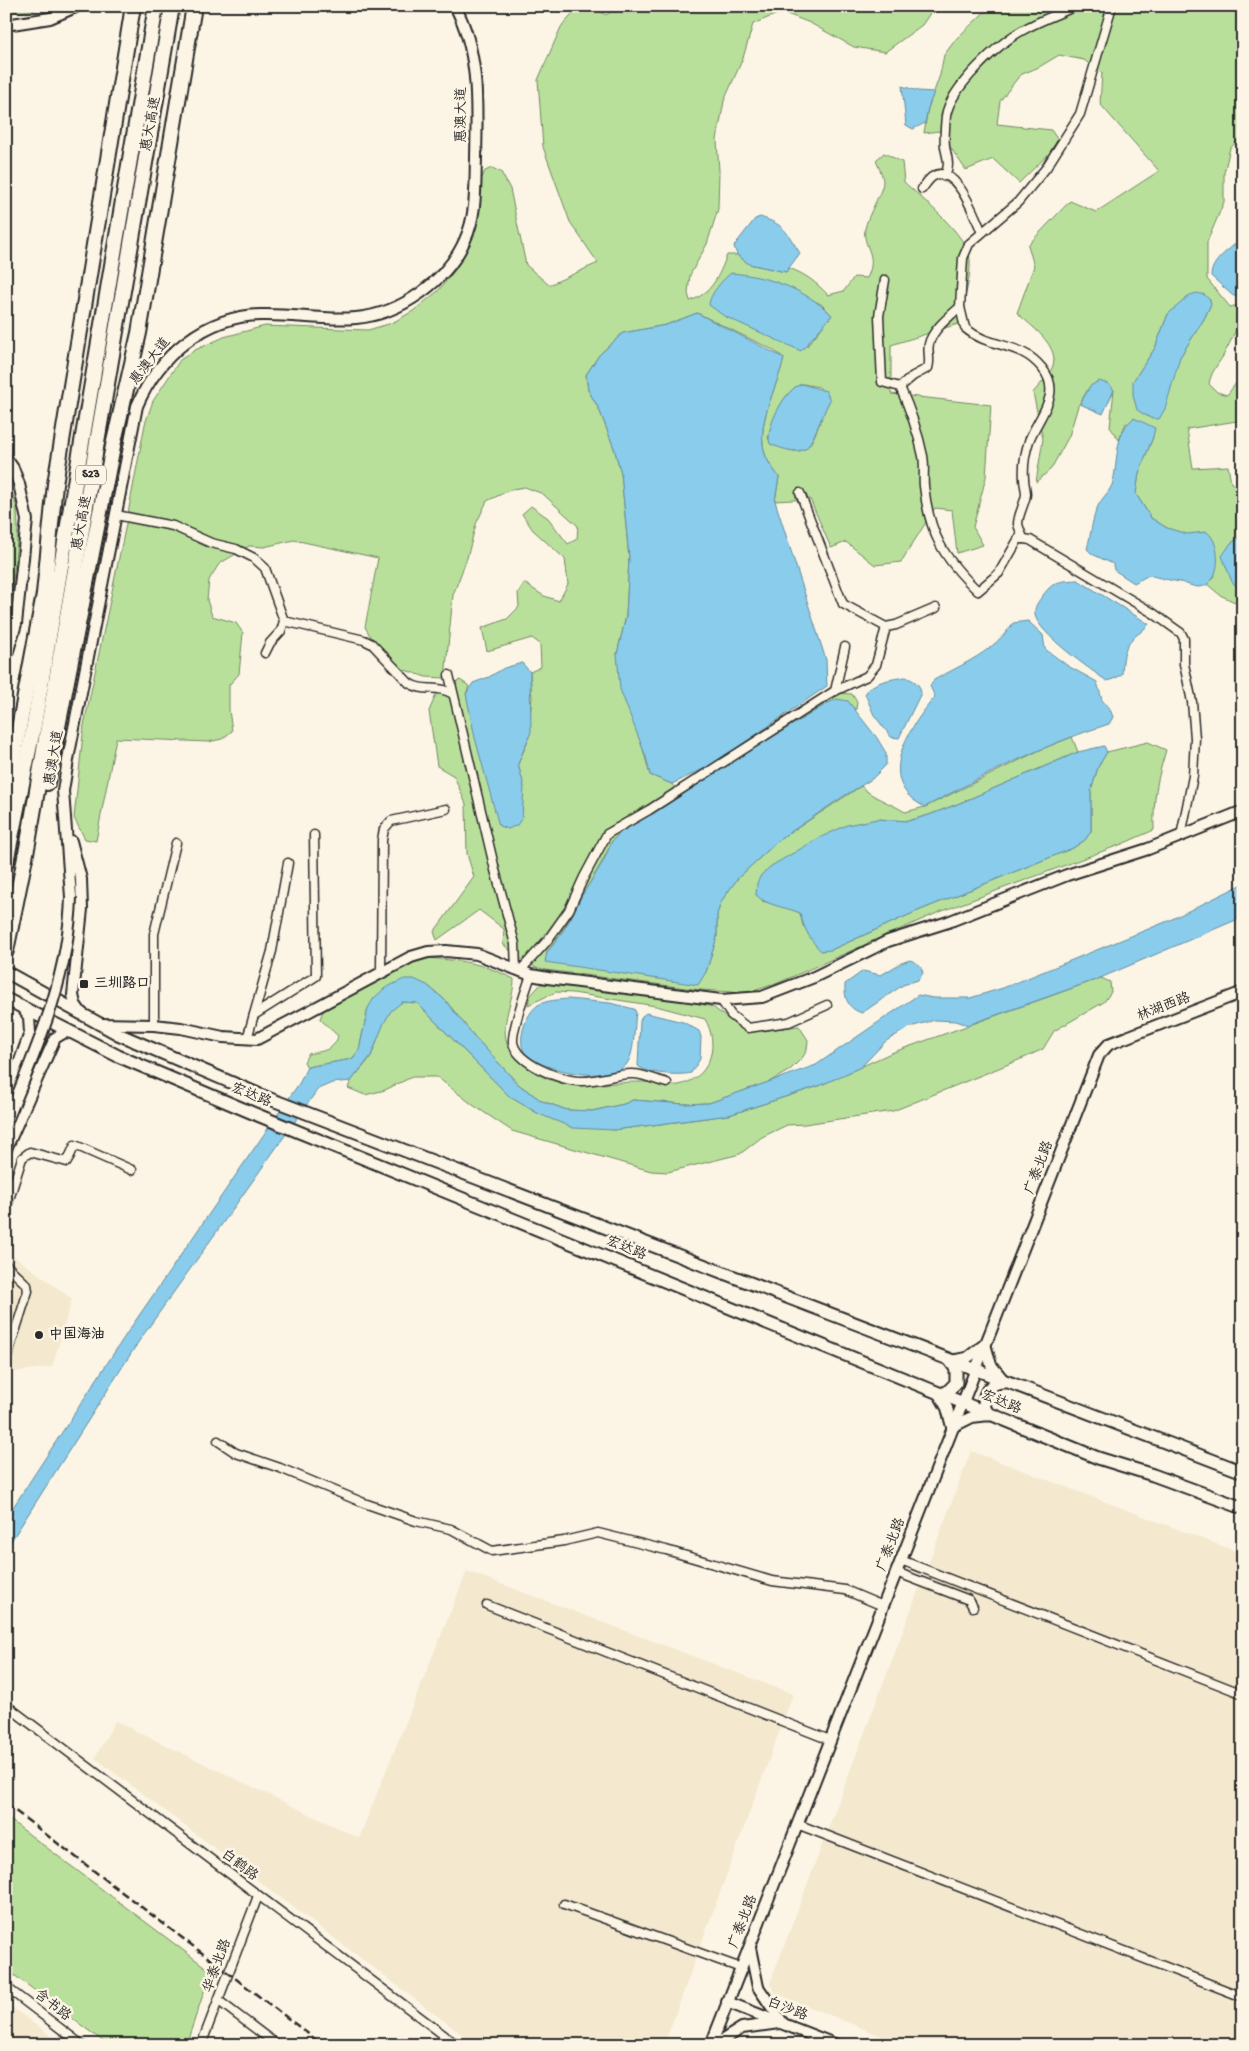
<svg xmlns="http://www.w3.org/2000/svg" width="1249" height="2051" viewBox="0 0 1249 2051" font-family="'Gochi Hand','LXGW WenKai TC',sans-serif">
  <rect width="100%" height="100%" fill="#fcf5e5"/>
  <filter id="ink" filterUnits="userSpaceOnUse"><feTurbulence type="fractalNoise" baseFrequency=".02" numOctaves="2"/><feDisplacementMap in="SourceGraphic" scale="10" xChannelSelector="R" yChannelSelector="G"/><feConvolveMatrix kernelMatrix="1 2 1 2 8 2 1 2 1" color-interpolation-filters="sRGB"/></filter>
  <g filter="url(#ink)">
    <g fill="#f4e8ce">
      <path d="M6 1250 72 1299 52 1367 6 1373Z"/>
      <path d="M971 1451 1243 1554V2045H904L775 1993 770 1983Z"/>
      <path d="M467 1571 793 1694 664 2045H476L95 1758 115 1721 359 1838Z"/>
      <path d="M6 2003 63 2045H6Z"/>
    </g>
    <g fill="#b9e09b" stroke="#728663" fill-rule="evenodd">
      <path d="M6 6H55L22 12 6 11Z"/>
      <path d="M580 6H593L606 15 619 6H935L922 25 885 52 854 47 810 23 782 12 753 24 743 58 724 101 717 140 719 171 718 209 707 244 690 275 688 293 690 301C712 293 719 276 727 255H737L749 264 786 272 789 268C805 274 816 282 828 295L844 291 854 277 867 278C879 254 862 247 865 229 867 216 883 191 883 182 883 175 878 166 876 160L884 153 902 162 904 182C921 198 969 236 970 260 971 281 963 303 958 324L891 345V394L991 405 986 477 973 527 983 545 957 553 952 510 935 508 901 562 875 565 846 542 831 548 810 499 775 501 779 477C775 471 769 464 766 457 754 425 777 389 784 358L773 350 697 313 666 325 623 333 599 355 586 375 588 390 599 409 614 448 621 473 629 558 626 616 617 654 650 775 672 784 676 790 837 693 852 694 857 702 856 710 847 701 612 841C604 860 593 877 582 896 571 916 562 934 547 952L706 972 717 937V914L722 900 738 878 779 840 861 786C872 798 891 803 905 812L925 807 1042 749 1072 737 1078 752 960 803 929 815 908 821 877 819 762 901 787 907 800 913 803 926 831 950 913 913 1073 848 1085 840 1091 831V791L1098 767 1107 752 1148 742 1166 750C1157 780 1153 798 1154 830L1122 844 937 913 778 983 747 993 701 990 538 969 516 956 503 944 504 929 479 910 437 940 434 932 474 877 467 854 466 804 454 776 437 766 429 711 439 688 460 680 469 686 466 694 524 787 518 764 527 743 532 698 530 672 541 667 540 644 532 638 487 651 482 628 507 619 519 607 518 593 524 583 544 596 559 601 568 584 565 559 533 530 522 514 531 506 548 518 568 544 577 539 578 526 543 494 525 487 512 489 487 501 476 524 467 558 453 595 445 678 426 677 399 668 372 639 365 627 378 558 294 540 264 547 249 546 219 564 209 580 207 600 212 616 236 623 243 633 239 674 229 685V710L232 731 222 739 208 742 116 738 96 841 85 839 74 818 84 725 125 529 145 424 153 401 180 360 195 350 224 337 265 326 368 330 392 323 413 311 438 291 456 269 467 246 480 182 485 171 492 168 501 172 510 189 526 265 549 285 598 263 570 222 543 147 538 80 561 27ZM812 300 821 304 832 315 807 346ZM803 384 819 387 830 400C811 433 816 471 768 439 771 422 784 388 803 384Z"/>
      <path d="M991 6H1243V137L1230 148 1224 173V202L1207 242V279L1230 307 1243 304C1243 318 1230 343 1223 356 1217 366 1211 372 1209 384L1217 392 1227 395 1243 374V420L1187 429 1193 468 1228 466 1231 483 1243 490V536L1231 543 1240 593H1243V606L1220 595 1207 584 1215 576 1207 532 1187 535 1167 528 1151 518 1136 494 1139 473 1153 437 1126 423 1119 440 1110 427 1114 390 1090 386 1078 406 1069 436 1051 469 1036 482 1043 439 1033 393C1039 385 1048 377 1052 368 1062 347 1030 325 1017 313L1034 266 1028 245 1070 201 1096 212 1159 171 1100 104 1102 73 1084 60 1059 55 1039 67 1020 75 1000 101 997 124 1051 130 1060 143 1019 183 993 159 966 170 939 131 924 133 928 108 940 75 944 55 956 39ZM1211 304 1204 319 1180 357 1138 374 1155 348 1168 314 1176 309Z"/>
      <path d="M10 488 17 507 18 530 10 612 6 622V489Z"/>
      <path d="M423 958C460 960 480 962 514 979 514 1001 499 1023 508 1046 512 1055 520 1062 528 1068 566 1095 596 1082 638 1082 650 1081 672 1088 683 1084 712 1075 719 1043 705 1019L656 1006 573 993 556 992 528 1005 530 996 541 984H566L685 1000 713 1007 739 1028 749 1032 799 1026 808 1040 807 1049 803 1057 790 1070 769 1082 709 1103 685 1104 633 1100 624 1104 592 1111 567 1110 542 1101 518 1084 474 1036 445 1000 427 985 368 1008 359 1050 352 1059 307 1067 304 1062 308 1054C322 1051 334 1051 338 1036L320 1019 323 1011 409 964Z"/>
      <path d="M1101 978 1110 982 1111 992 1104 1002 1054 1031 1043 1049 1026 1057 893 1111 805 1124 787 1125 762 1137 740 1154 668 1172 651 1171 512 1131 473 1105 437 1077H412L385 1090 365 1095 348 1088C352 1076 364 1068 371 1056 379 1040 382 1011 401 1003 405 1001 412 1003 417 1003L510 1097 539 1114 614 1130 729 1115 819 1086 891 1053Z"/>
      <path d="M6 1817 208 1969 207 1983 186 2045H108L6 1969Z"/>
    </g>
    <g fill="#8acceb" stroke="#648c9e">
      <path d="M902 86 918 91 934 92 928 108 925 123 913 129 906 125Z"/>
      <path d="M760 217C786 225 786 232 800 253L786 272 749 264 737 255 734 246 755 219Z"/>
      <path d="M1243 240V300L1232 295 1211 276C1211 261 1228 251 1238 241Z"/>
      <path d="M731 273C768 276 805 289 832 315L801 351 724 316 709 305C709 295 723 279 731 273Z"/>
      <path d="M1197 293 1205 295 1210 300 1211 304 1204 319 1180 357 1165 409 1159 419 1150 418 1137 410 1133 395V381L1155 348 1168 314 1190 295Z"/>
      <path d="M697 313 784 358C777 389 754 425 766 457 769 464 775 471 779 477L775 501 826 660 827 686 712 765 672 784 650 775 646 757 620 689 617 654 626 616 629 558 621 473 614 448 599 409 588 390 586 375 599 355 623 333 666 325Z"/>
      <path d="M1099 381 1109 384 1114 390 1103 414 1080 404 1090 386Z"/>
      <path d="M802 384 826 391 830 400C825 408 811 447 805 449 795 454 780 448 770 444 764 429 786 387 802 384Z"/>
      <path d="M1134 418 1155 428 1153 437 1139 473 1136 494 1151 518 1167 528 1187 534 1207 532C1222 543 1222 586 1199 587 1193 587 1185 583 1180 582 1169 580 1159 578 1149 575L1134 583 1114 570 1113 564 1092 554 1087 549C1091 535 1092 517 1099 504 1103 497 1109 492 1112 485 1119 463 1113 433 1134 418Z"/>
      <path d="M1243 536V593L1232 582 1222 556 1231 543Z"/>
      <path d="M1078 580 1149 624C1144 630 1139 633 1133 638 1123 647 1123 661 1122 674L1116 678 1107 681C1091 670 1039 634 1035 615 1034 608 1037 603 1041 598 1053 581 1058 581 1078 580Z"/>
      <path d="M1028 621 1043 635 1045 649 1068 666 1097 682 1102 700 1110 709 1113 717 1109 724C1045 744 984 775 925 807 873 782 909 727 935 697L930 686 934 680C963 664 995 651 1013 623Z"/>
      <path d="M522 663 530 672 531 732 518 764 524 786 522 818 517 825 508 829 499 826 475 738 466 694 473 683 489 677 504 668Z"/>
      <path d="M906 677C914 681 920 683 921 693L899 738 891 737 874 715 865 694C872 681 892 679 906 677Z"/>
      <path d="M837 699 848 701 877 738 886 753V765L872 779 841 798 779 840 738 878 722 900 717 914V937L706 972 698 985 545 962 547 952 557 940 571 918 581 897 603 862 612 841 625 828 828 703Z"/>
      <path d="M1104 746 1107 752 1098 767 1091 791V831L1085 840 1073 848 913 913 831 950 821 951C810 940 804 929 800 913 786 907 767 906 756 895L757 883 761 875 771 866 819 838 847 825 877 819 908 821 929 815 960 803 1078 752Z"/>
      <path d="M1243 884V917L1098 979 968 1025 956 1021 935 1020 910 1027 886 1041 861 1067 819 1086 729 1115 614 1130 573 1128 539 1114 510 1097 417 1003 402 1002 391 1011 384 1023 371 1056 351 1081 332 1083 318 1089 139 1341 6 1549V1518L127 1333 300 1082 307 1067 352 1059 359 1050 368 1008 374 998 385 988 404 979H414L427 985 445 1000 474 1036 518 1084 542 1101 567 1110 592 1111 624 1104 633 1100 685 1104 709 1103 816 1065 918 995 933 998H970L1003 988 1168 921Z"/>
      <path d="M910 960C918 963 921 965 923 973L918 980 903 985 862 1013C848 1009 844 998 845 984L863 971 881 975 901 963Z"/>
      <path d="M568 999 610 1003 634 1009 636 1012C634 1026 635 1055 626 1065 611 1084 539 1071 525 1053 516 1041 526 1013 538 1005 547 1000 558 1000 568 999Z"/>
      <path d="M646 1013 683 1022 699 1031 701 1037 700 1059 691 1073C680 1076 646 1074 638 1066L640 1021 642 1016Z"/>
    </g>
    <g fill="none" stroke-linecap="round" stroke-linejoin="round">
      <defs>
        <g id="street">
          <path d="M944 176C951 166 947 158 945 147 944 136 945 126 946 116 950 88 999 43 1023 30 1040 20 1059 14 1076 6"/>
          <path d="M922 189C925 185 928 180 932 177 956 161 975 218 982 232"/>
          <path d="M885 280 879 316 882 382 900 387 913 376 928 368C931 359 927 352 929 344 932 330 950 316 960 307"/>
          <path d="M900 387C910 409 918 432 923 456 925 466 923 476 924 486 929 534 944 559 978 591L999 573 1019 538 1030 540 1153 613 1181 633 1184 639V664L1192 702 1195 738 1193 776 1181 836"/>
          <path d="M800 493 843 604 886 627 896 625 936 608"/>
          <path d="M116 515 173 526 211 543 236 549 254 558 265 568 284 621 281 631 270 643 265 653"/>
          <path d="M1023 539C1022 534 1019 529 1018 524 1018 514 1025 504 1026 494 1026 489 1024 484 1024 479 1023 467 1025 453 1029 441 1037 418 1064 394 1042 368 1019 340 991 350 965 328L960 307 963 258 969 244 1018 202 1046 168 1080 114 1112 6"/>
          <path d="M284 621 364 640 372 644 409 683C424 693 437 684 453 694"/>
          <path d="M449 675 495 870 515 944 516 970"/>
          <path d="M835 691 845 647"/>
          <path d="M520 971 547 941 569 910 584 877 607 834 649 810 833 692 867 676 876 665 886 627"/>
          <path d="M381 972 382 840 384 829 391 821 446 809"/>
          <path d="M531 975C526 990 512 1028 513 1042 516 1063 561 1081 580 1081 597 1082 618 1073 633 1074 643 1074 656 1080 667 1083"/>
          <path d="M721 1000 731 1015 748 1028 789 1022 827 1005"/>
          <path d="M254 1015 316 976 314 835"/>
          <path d="M154 1025V934L176 843"/>
          <path d="M247 1039 272 951 288 863"/>
          <path d="M6 1209 22 1158 30 1152 67 1162 75 1145 132 1170"/>
          <path d="M6 1265 27 1285 28 1291 6 1360"/>
          <path d="M218 1441 236 1453 280 1468 364 1503 416 1521 451 1529 492 1551 564 1541 598 1533 666 1550 772 1581 845 1590 883 1606"/>
          <path d="M901 1560 1243 1694"/>
          <path d="M896 1572 969 1600 973 1607"/>
          <path d="M487 1605 830 1740"/>
          <path d="M6 1705 457 2045"/>
          <path d="M797 1824 1243 1997"/>
          <path d="M564 1904 741 1968"/>
          <path d="M6 1987 82 2045"/>
          <path d="M219 2001 277 2045"/>
          <path d="M201 2045 258 1896"/>
        </g>
        <g id="secondary">
          <path d="M6 25 50 18 78 6"/>
          <path d="M6 458 13 468 19 484 27 520 16 624 6 657"/>
          <path d="M71 841 81 879 82 909 73 995 75 1004 82 1014"/>
          <path d="M71 897 63 791 69 754 137 406C159 355 205 316 261 315 293 314 325 321 356 318 401 314 447 281 465 240 477 215 475 185 476 158 477 106 480 53 455 6"/>
          <path d="M99 1024 154 1025 181 1028 223 1037 257 1039 411 957 428 952 446 951 477 954 531 975 548 978 721 1000 762 997 814 977 888 941 948 922 1067 875 1148 849 1243 811"/>
          <path d="M6 1099 30 1033 29 1017 21 1006"/>
          <path d="M6 1149 55 1038 65 1032 73 1033"/>
          <path d="M985 1344 991 1365 1004 1381"/>
          <path d="M951 1361 967 1358 984 1345"/>
          <path d="M939 1394 947 1408 952 1427 972 1417 989 1415"/>
          <path d="M750 1948 758 1987 782 2022"/>
          <path d="M727 2002 837 2045"/>
          <path d="M711 2045 1099 1055 1109 1044 1243 992"/>
          <path d="M715 2045 742 2028 779 2023"/>
        </g>
        <g id="primary">
          <path d="M6 972 118 1034 265 1097 1243 1472"/>
          <path d="M6 999 118 1056 255 1114 1098 1458 1153 1475 1243 1508"/>
          <path d="M939 1394 947 1392 956 1383V1369L950 1361"/>
          <path d="M989 1415C978 1401 987 1381 1005 1382"/>
        </g>
        <g id="highway">
          <path d="M47 783 113 446 139 333 194 6"/>
          <path d="M6 808 14 755 44 594 55 484 133 6"/>
          <path d="M6 862 34 725 156 6"/>
          <path d="M6 951 28 843 172 6"/>
        </g>
      </defs>
      <use href="#street" stroke="#2b2b2b" stroke-width="11"/>
      <use href="#secondary" stroke="#2b2b2b" stroke-width="14"/>
      <use href="#primary" stroke="#2b2b2b" stroke-width="15"/>
      <use href="#highway" stroke="#2b2b2b" stroke-width="18"/>
      <use href="#street" stroke="#fcf5e5" stroke-width="8"/>
      <use href="#secondary" stroke="#fcf5e5" stroke-width="10"/>
      <use href="#primary" stroke="#fcf5e5" stroke-width="11"/>
      <use href="#highway" stroke="#fcf5e5" stroke-width="14"/>
      <path stroke="#2b2b2b" stroke-width="2.5" stroke-dasharray="8 4" stroke-linecap="butt" d="M6 1804 323 2045"/>
      <defs>
        <path id="secondary-bridge" d="M6 1123C36 1050 69 978 71 897"/>
      </defs>
      <use href="#secondary-bridge" stroke="#2b2b2b" stroke-width="14" stroke-linecap="butt"/>
      <use href="#secondary-bridge" stroke="#fcf5e5" stroke-width="10"/>
    </g>
  </g>
  <g fill="#2b2b2b" stroke="#fcf5e5" stroke-width="2">
    <rect x="79" y="979" width="10" height="10" rx="2.5"/>
    <circle cx="39" cy="1335" r="5"/>
  </g>
  <g text-anchor="middle" dominant-baseline="central" stroke-width="5" stroke-linejoin="round" paint-order="stroke">
    <rect fill="#fcf5e5" stroke="#6a6863" stroke-width="1" x="76" y="465.5" width="30" height="19" rx="4"/>
    <g font-size="12" font-weight="bold" fill="#2b2b2b">
      <text x="91" y="475">S23</text>
    </g>
    <g font-size="14" fill="#2b2b2b" stroke="#fcf5e5">
      <text transform="translate(462 115) rotate(-90)">惠澳大道</text>
      <text transform="translate(152 124) rotate(-80)">惠大高速</text>
      <text transform="translate(151 362) rotate(-52)">惠澳大道</text>
      <text transform="translate(83 523) rotate(-80)">惠大高速</text>
      <text transform="translate(55 758) rotate(-81)">惠澳大道</text>
      <text transform="translate(1164 1008) rotate(-21)">林湖西路</text>
      <text transform="translate(251 1096) rotate(22)">宏达路</text>
      <text transform="translate(1040 1168) rotate(-69)">广泰北路</text>
      <text transform="translate(626 1249) rotate(22)">宏达路</text>
      <text transform="translate(1001 1403) rotate(22)">宏达路</text>
      <text transform="translate(892 1545) rotate(-69)">广泰北路</text>
      <text transform="translate(239 1866) rotate(37)">白鹤路</text>
      <text transform="translate(744 1922) rotate(-69)">广泰北路</text>
      <text transform="translate(218 1966) rotate(-70)">华泰北路</text>
      <text transform="translate(52 2006) rotate(38)">含书路</text>
      <text transform="translate(787 2010) rotate(21)">白沙路</text>
    </g>
    <g font-size="14" font-weight="bold" fill="#2b2b2b" stroke="#fcf5e5" text-anchor="start">
      <text x="94" y="984">三圳路口</text>
      <text x="49" y="1335">中国海油</text>
    </g>
  </g>
  <rect width="1249" height="2051" fill="none" stroke="#fcf5e5" stroke-width="25"/>
  <rect x="12" y="12" width="1224" height="2026" fill="none" stroke="#2b2b2b" stroke-width="2" filter="url(#ink)"/>
</svg>
